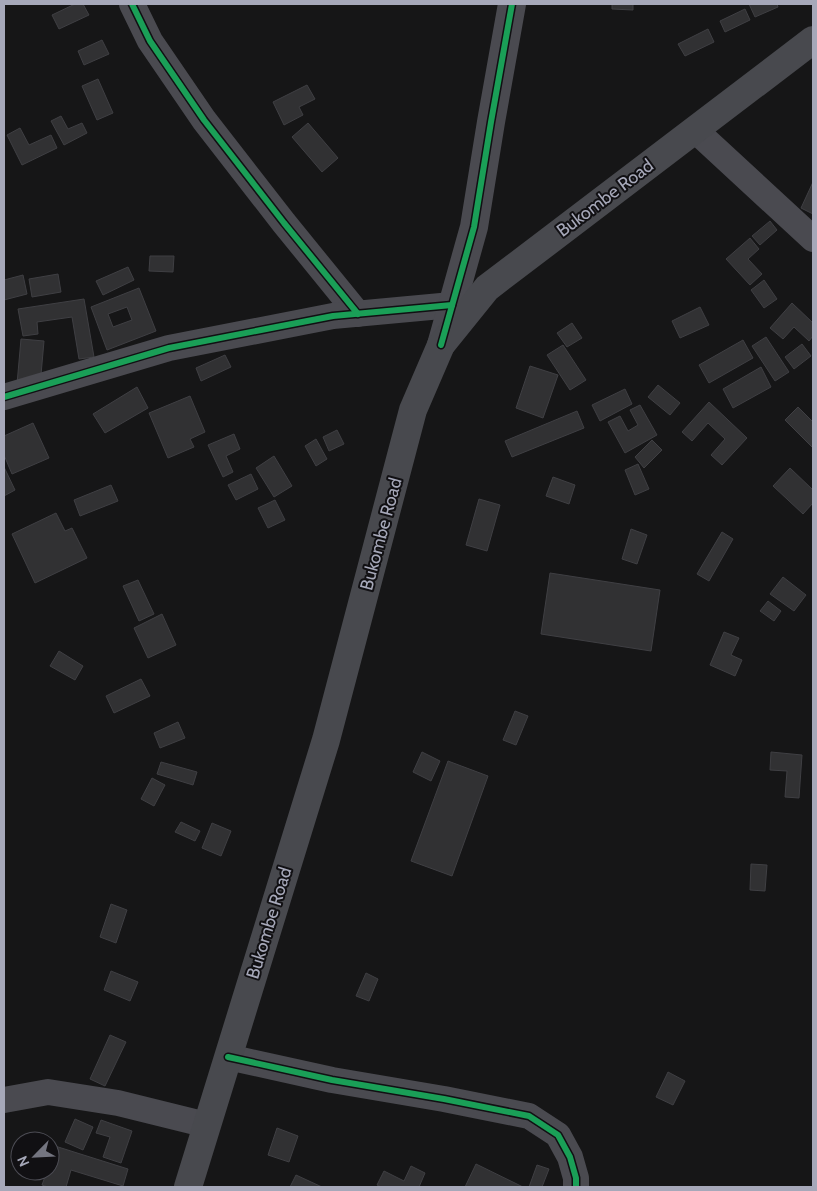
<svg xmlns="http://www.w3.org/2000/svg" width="817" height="1191" viewBox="0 0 817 1191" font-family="Cabin,sans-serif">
  <rect width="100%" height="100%" fill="#161617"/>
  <g fill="#313133" stroke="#3f3f43" fill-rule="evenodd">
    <path d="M75 4H83L89 15 59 29 52 15Z"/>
    <path d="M612 4H633V10L612 9Z"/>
    <path d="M749 4H777L778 7 755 17Z"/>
    <path d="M745 9 750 20 725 32 720 21Z"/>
    <path d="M708 29 714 42 685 56 678 44Z"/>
    <path d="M102 40 109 54 84 65 78 51Z"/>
    <path d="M98 79 113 113 97 120 82 86Z"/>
    <path d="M307 85 315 99 299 107 303 115 284 125 273 102Z"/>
    <path d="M61 116 68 129 82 123 87 133 64 145 51 121Z"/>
    <path d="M308 123 338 158 322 172 292 137Z"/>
    <path d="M20 128 29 145 51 135 57 148 22 165 7 135Z"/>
    <path d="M813 182V214L801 208Z"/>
    <path d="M770 221 777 230 760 245 752 236Z"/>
    <path d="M750 238 759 249 748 259 762 274 750 285 726 259Z"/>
    <path d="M150 256H174L173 272 149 271Z"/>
    <path d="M128 267 134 280 103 295 96 281Z"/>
    <path d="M58 274 61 292 32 297 29 279Z"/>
    <path d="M23 275 27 294 4 300V280Z"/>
    <path d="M764 280 777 299 764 308 751 290Z"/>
    <path d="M139 288 156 331 107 350 91 307ZM127 307 132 320 113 327 108 314Z"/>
    <path d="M84 299 94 357 79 359 72 317 37 322 38 334 23 336 18 309Z"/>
    <path d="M792 303 813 323V336L809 341 794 327 783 339 770 328Z"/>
    <path d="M700 307 709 325 680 338 672 321Z"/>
    <path d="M572 323 582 338 567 347 557 333Z"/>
    <path d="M766 337 789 372 775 381 752 346Z"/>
    <path d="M21 339 44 341 40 386 17 384Z"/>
    <path d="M743 340 753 358 709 383 699 365Z"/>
    <path d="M802 344 811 356 794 369 785 357Z"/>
    <path d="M563 345 586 380 570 390 547 355Z"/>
    <path d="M225 355 231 367 201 381 196 368Z"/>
    <path d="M530 366 558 375 543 418 516 408Z"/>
    <path d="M761 367 771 387 733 408 723 389Z"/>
    <path d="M658 385 680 403 670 415 648 397Z"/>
    <path d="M137 387 148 408 105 433 93 414Z"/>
    <path d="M625 389 632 404 600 421 592 405Z"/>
    <path d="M190 396 205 432 190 439 194 447 168 458 149 413Z"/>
    <path d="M709 402 747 438 722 465 711 455 725 439 708 423 692 441 682 432Z"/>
    <path d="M640 405 657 435 625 453 608 422 620 416 628 431 638 425 630 410Z"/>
    <path d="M798 407 813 422V448L785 420Z"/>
    <path d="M577 411 584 428 512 457 505 441Z"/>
    <path d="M33 423 49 458 12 474 4 455V436Z"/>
    <path d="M337 430 344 444 329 451 323 437Z"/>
    <path d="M234 434 240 449 226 456 233 472 223 477 208 445Z"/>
    <path d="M316 439 327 459 316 466 305 446Z"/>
    <path d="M652 440 662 450 644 468 635 457Z"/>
    <path d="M274 456 292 486 274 497 256 468Z"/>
    <path d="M638 464 649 489 635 495 625 470Z"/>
    <path d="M4 467 15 490 4 496Z"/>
    <path d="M790 468 813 490V503L803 514 773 486Z"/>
    <path d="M251 474 258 489 236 500 228 485Z"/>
    <path d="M553 477 575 485 569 504 546 496Z"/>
    <path d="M111 485 118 501 80 516 74 500Z"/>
    <path d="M479 499 500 505 487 551 466 545Z"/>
    <path d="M275 500 285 520 268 528 258 508Z"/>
    <path d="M56 513 65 531 72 528 87 558 35 583 12 534Z"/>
    <path d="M631 529 647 535 637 564 622 559Z"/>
    <path d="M722 532 733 539 709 581 697 574Z"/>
    <path d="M550 573 660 590 651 651 541 634Z"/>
    <path d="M783 577 806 595 794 611 770 594Z"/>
    <path d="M138 580 154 614 139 621 123 586Z"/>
    <path d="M768 601 781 611 774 621 760 611Z"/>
    <path d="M162 614 176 645 148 658 134 628Z"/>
    <path d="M724 632 739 638 731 655 742 660 735 676 710 665Z"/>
    <path d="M59 651 83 666 75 680 50 666Z"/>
    <path d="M141 679 150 696 114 713 106 696Z"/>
    <path d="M515 711 528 716 516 745 503 740Z"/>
    <path d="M178 722 185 738 160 748 154 733Z"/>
    <path d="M422 752 440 761 431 781 413 772Z"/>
    <path d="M771 752 802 755 799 798 785 797 787 771 770 770Z"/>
    <path d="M448 761 488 776 452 876 411 861Z"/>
    <path d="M161 762 197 772 193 785 157 774Z"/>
    <path d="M152 778 165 785 154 806 141 799Z"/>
    <path d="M181 822 200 831 195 841 175 832Z"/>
    <path d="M212 823 231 831 221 856 202 848Z"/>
    <path d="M751 864 767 865 765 891 750 890Z"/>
    <path d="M111 904 127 910 116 943 100 937Z"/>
    <path d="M111 971 138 982 130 1001 104 990Z"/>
    <path d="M366 973 378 979 369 1001 356 996Z"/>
    <path d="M110 1035 126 1042 105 1086 90 1079Z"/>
    <path d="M668 1072 685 1081 673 1105 656 1097Z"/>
    <path d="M75 1119 93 1127 83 1150 65 1142Z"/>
    <path d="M101 1120 132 1131 121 1163 103 1157 110 1137 96 1133Z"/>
    <path d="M277 1128 298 1136 289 1162 268 1155Z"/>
    <path d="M55 1146 128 1169 123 1186 71 1170 66 1187H48L42 1185 47 1171H50V1160Z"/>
    <path d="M476 1164 523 1187H465Z"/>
    <path d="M537 1165 549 1169 542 1187H529Z"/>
    <path d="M411 1166 425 1173 419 1187H381L377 1185 384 1171 404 1181Z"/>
    <path d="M296 1175 322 1187H290Z"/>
  </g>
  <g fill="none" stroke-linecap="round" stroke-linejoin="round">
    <g stroke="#4a4a50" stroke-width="26">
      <path d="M132 4 150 41 204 120 284 223 358 314"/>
      <path d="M695 130 813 239"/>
      <path d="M4 397 169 348 333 316 452 305"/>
      <path d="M228 1057 332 1080 444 1099 529 1116 558 1135 570 1157 576 1178V1187"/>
      <path d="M4 1100 48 1092 118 1103 207 1125"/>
    </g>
    <path stroke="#4a4a50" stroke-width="28" d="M441 345 474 227 491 122 512 4"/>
    <path stroke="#48494e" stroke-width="28" d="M188 1187 326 740 413 410 441 345 487 288 813 40"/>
    <defs>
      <g id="cycleway">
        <path d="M132 4 150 41 204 120 284 223 358 314"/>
        <path d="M441 345 474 227 491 122 512 4"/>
        <path d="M4 397 169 348 333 316 452 305"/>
        <path d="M228 1057 332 1080 444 1099 529 1116 558 1135 570 1157 576 1178V1187"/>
      </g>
    </defs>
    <use href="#cycleway" stroke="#111013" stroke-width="9"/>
    <use href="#cycleway" stroke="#1a9f57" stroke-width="6"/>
  </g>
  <g text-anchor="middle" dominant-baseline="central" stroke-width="4" stroke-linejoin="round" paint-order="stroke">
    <g font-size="18" fill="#a6a8b9" stroke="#111013">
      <text transform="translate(605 198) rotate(-37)">Bukombe Road</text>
      <text transform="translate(381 534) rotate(-75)">Bukombe Road</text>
      <text transform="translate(269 923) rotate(-73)">Bukombe Road</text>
    </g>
  </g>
  <rect width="817" height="1191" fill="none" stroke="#a6a8b9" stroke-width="10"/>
  <g transform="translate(35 1156) rotate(246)"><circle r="24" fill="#111013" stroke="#4d4d55"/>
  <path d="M0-4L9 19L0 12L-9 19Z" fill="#747580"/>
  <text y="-8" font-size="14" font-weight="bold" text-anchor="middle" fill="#a6a8b9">N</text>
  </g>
</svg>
